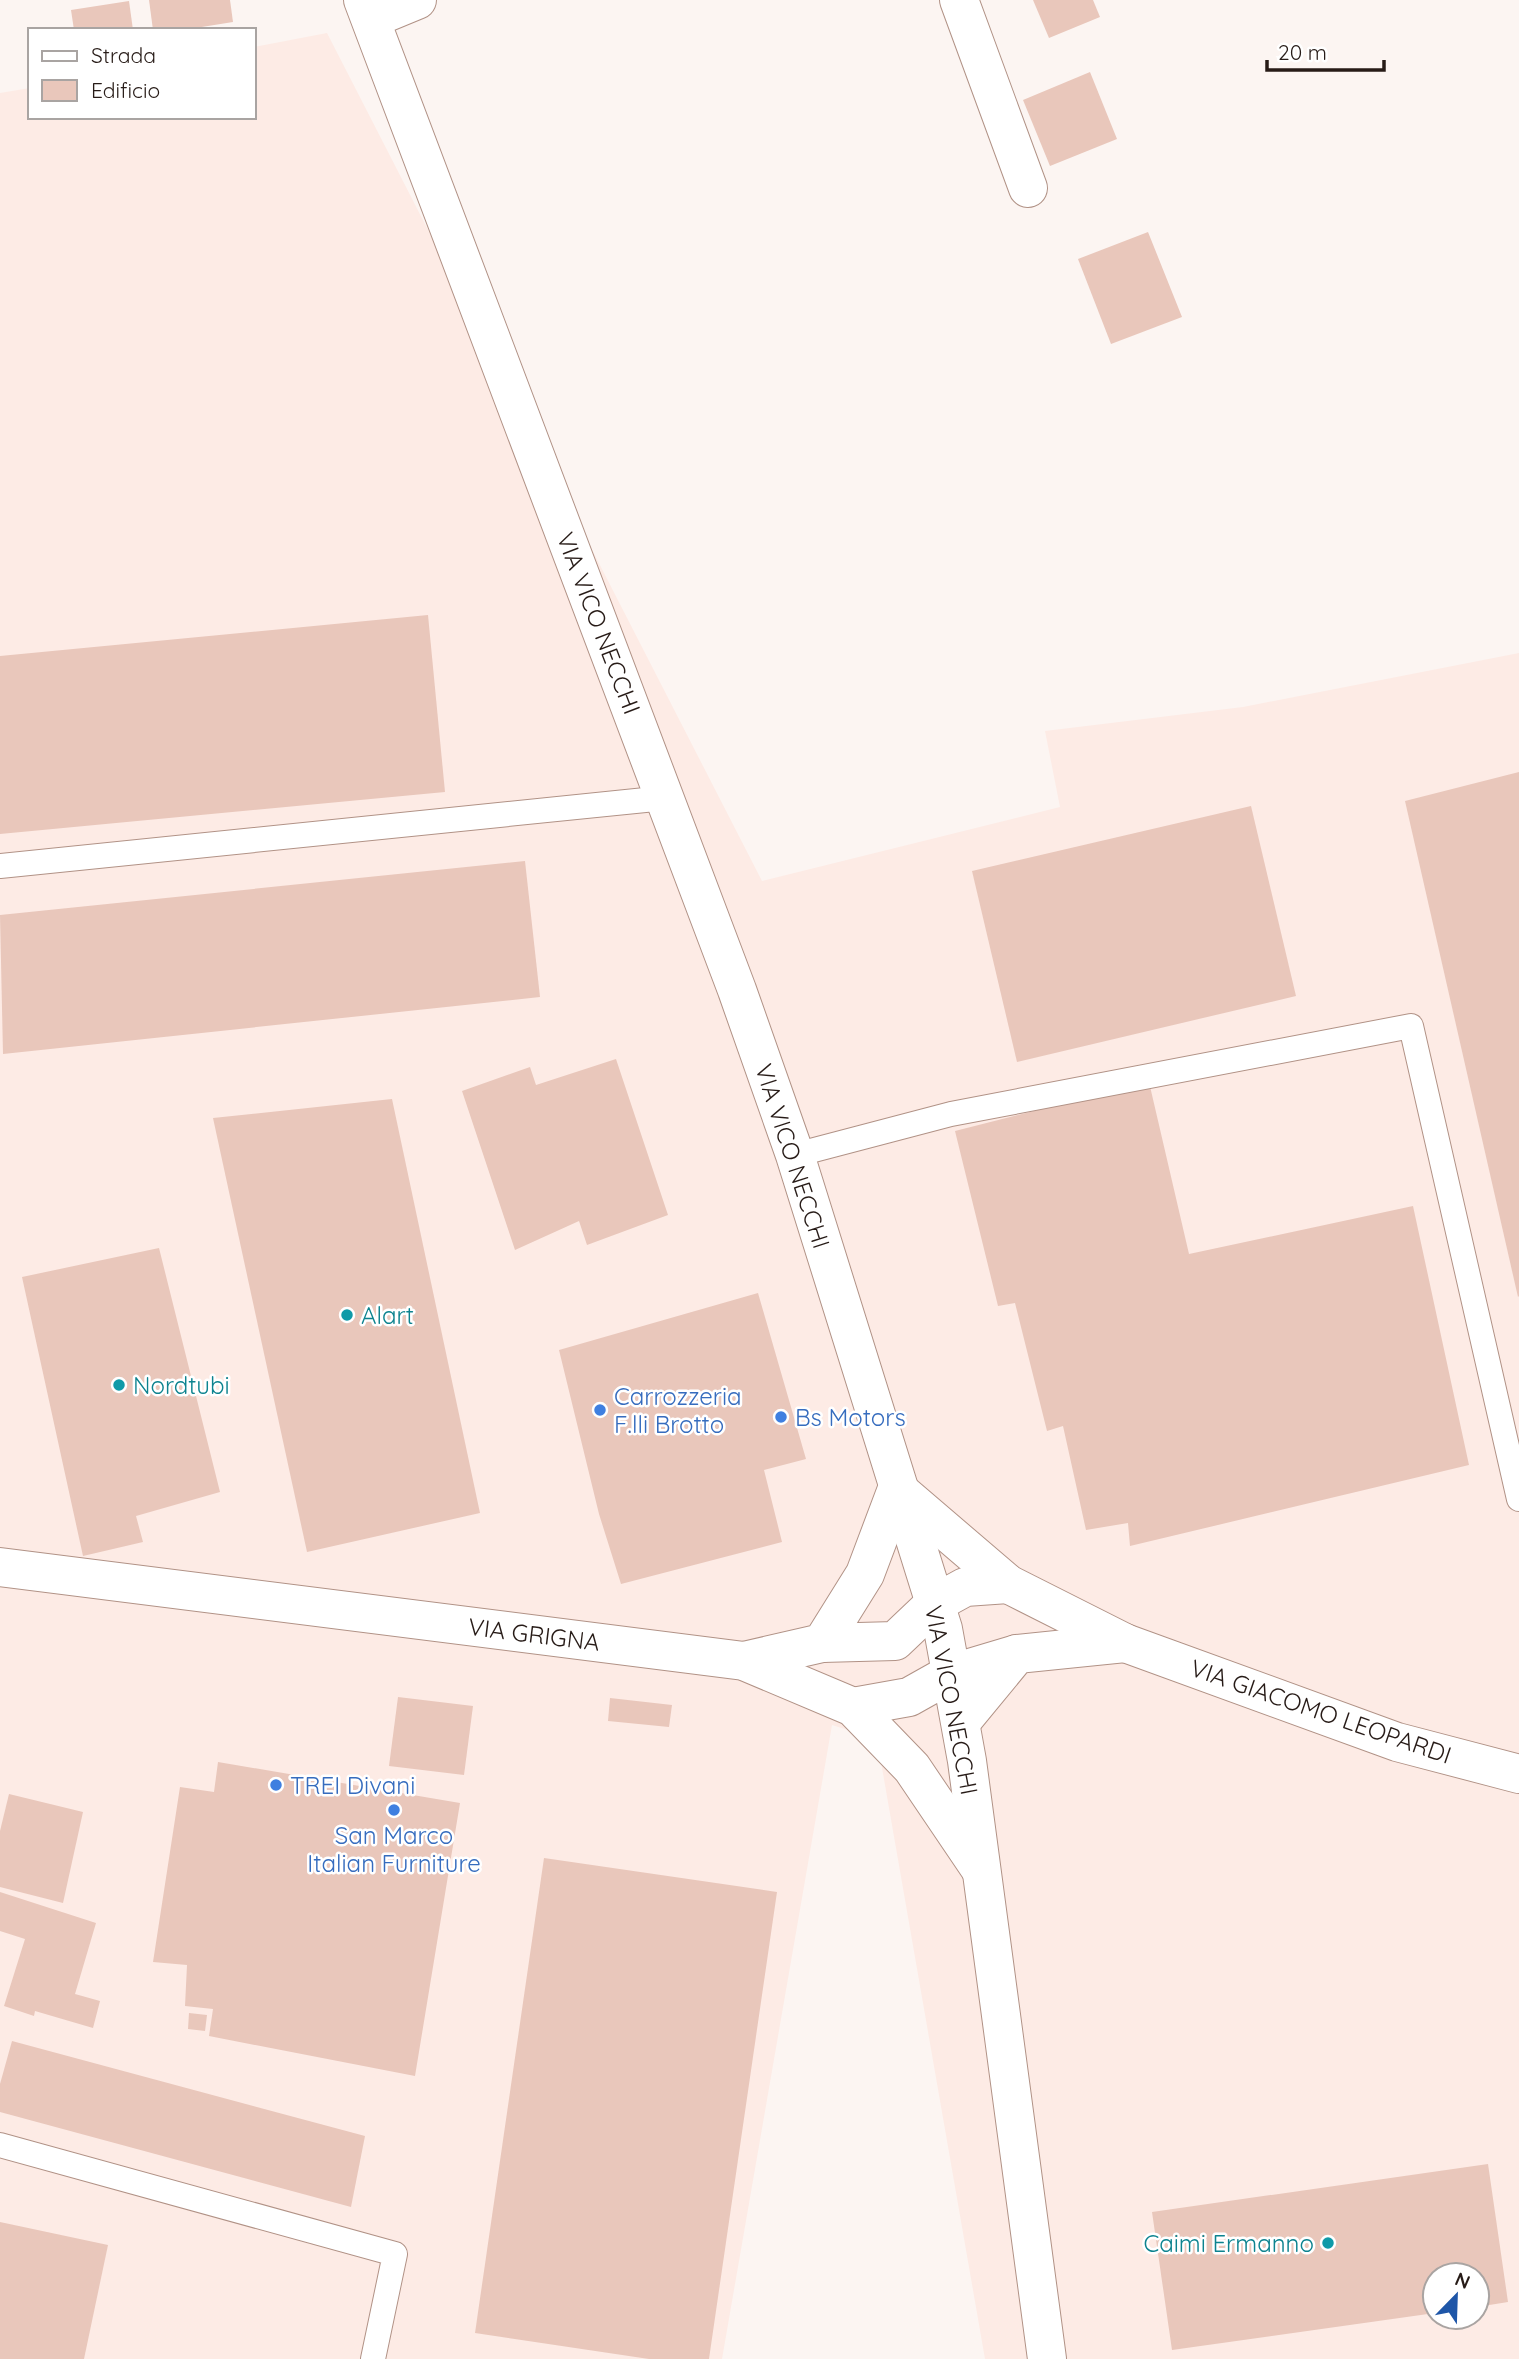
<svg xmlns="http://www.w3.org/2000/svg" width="1519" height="2359" viewBox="0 0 1519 2359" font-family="Quicksand,sans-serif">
  <rect width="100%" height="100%" fill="#fcf5f2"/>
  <path fill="#fdebe5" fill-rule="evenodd" d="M327 33 762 881 1060 807 1045 731 1243 707 1519 653V2359H985L877 1739 832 1725 722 2359H0V93L30 88V117H254V47ZM1435 2275H1477V2317H1435Z"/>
  <g fill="#e9c7bb">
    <path d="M149 0H230L233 22 183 30H153Z"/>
    <path d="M1033 0H1093L1100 17 1049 38Z"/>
    <path d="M129 1 133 30H74L71 10Z"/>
    <path d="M1090 72 1117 139 1050 166 1023 100Z"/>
    <path d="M1148 232 1182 317 1111 344 1078 259Z"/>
    <path d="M428 615 445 792 0 834V656Z"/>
    <path d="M1519 772V1296L1518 1297 1405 801Z"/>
    <path d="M1251 806 1296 996 1017 1062 972 871Z"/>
    <path d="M525 861 540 997 3 1054 0 915Z"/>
    <path d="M616 1059 668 1215 587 1245 579 1221 515 1250 462 1091 530 1067 536 1085Z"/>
    <path d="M1149 1082 1189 1254 1413 1206 1469 1465 1130 1546 1128 1523 1086 1530 1063 1426 1047 1431 1015 1303 998 1306 955 1131Z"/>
    <path d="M392 1099 480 1513 307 1552 213 1118Z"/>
    <path d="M159 1248 220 1492 136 1516 143 1542 83 1556 22 1277Z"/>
    <path d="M758 1293 806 1459 764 1470 782 1542 621 1584 599 1514 559 1350Z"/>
    <path d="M398 1697 473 1706 464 1775 389 1766Z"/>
    <path d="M610 1698 672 1705 669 1727 608 1721Z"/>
    <path d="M218 1762 460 1803 415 2076 209 2036 213 2009 185 2006 187 1965 153 1962 180 1787 214 1792Z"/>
    <path d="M9 1794 83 1812 63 1903 0 1887V1831Z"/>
    <path d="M544 1858 777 1892 709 2359H649L475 2333Z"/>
    <path d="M0 1892 96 1923 75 1994 100 2001 93 2028 35 2011 34 2016 4 2006 25 1939 0 1931Z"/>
    <path d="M189 2013 207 2015 205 2031 188 2029Z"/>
    <path d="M12 2041 365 2136 351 2207 0 2112V2084Z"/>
    <path d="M1488 2164 1508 2302 1477 2307V2275H1435V2313L1172 2350 1152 2212Z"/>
    <path d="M0 2222 108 2245 84 2359H0Z"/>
  </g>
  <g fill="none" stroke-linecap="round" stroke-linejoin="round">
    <defs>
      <g id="service">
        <path d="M0 866 665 798"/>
        <path d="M795 1155 951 1114 1411 1026 1519 1499"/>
        <path d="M0 2145 395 2254 373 2359"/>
      </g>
      <g id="minor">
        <path d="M959 0 1028 188"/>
        <path d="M371 19 417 0"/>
        <path d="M0 1567 744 1661 853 1707 912 1768 981 1870"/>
        <path d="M822 1643 895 1641 934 1604 965 1587 1008 1584"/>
        <path d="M744 1661 822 1643 865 1574 897 1489 1008 1584 1125 1643 1397 1742 1519 1774"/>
        <path d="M853 1707 909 1697 950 1674 1017 1654"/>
        <path d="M961 1722 1017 1654 1125 1643"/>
      </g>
      <path id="tertiary" d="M363 0 737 990 795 1155 943 1629 967 1761 1047 2359"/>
    </defs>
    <use href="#service" stroke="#b19286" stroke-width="26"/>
    <use href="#minor" stroke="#b19286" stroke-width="40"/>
    <use href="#tertiary" stroke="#b19286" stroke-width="40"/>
    <use href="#service" stroke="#fff" stroke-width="24"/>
    <use href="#minor" stroke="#fff" stroke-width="38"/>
    <use href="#tertiary" stroke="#fff" stroke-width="38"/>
  </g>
  <g fill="#0f9aa8" stroke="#fff" stroke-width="2.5">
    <circle cx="347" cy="1315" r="7"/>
    <circle cx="119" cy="1385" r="7"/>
    <circle cx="1328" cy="2243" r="7"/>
  </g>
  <g fill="#3f7fe0" stroke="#fff" stroke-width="2.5">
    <circle cx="600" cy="1410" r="7"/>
    <circle cx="781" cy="1417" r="7"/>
    <circle cx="276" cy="1785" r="7"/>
    <circle cx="394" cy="1810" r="7"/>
  </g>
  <g text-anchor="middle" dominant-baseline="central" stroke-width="5" stroke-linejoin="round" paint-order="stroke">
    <g font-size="24" fill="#271b17" stroke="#fff">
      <text transform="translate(599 623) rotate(69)">VIA VICO NECCHI</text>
      <text transform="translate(793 1156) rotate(72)">VIA VICO NECCHI</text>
      <text transform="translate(534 1634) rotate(7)">VIA GRIGNA</text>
      <text transform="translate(952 1700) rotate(79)">VIA VICO NECCHI</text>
      <text transform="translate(1321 1711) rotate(19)">VIA GIACOMO LEOPARDI</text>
    </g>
    <g font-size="24" fill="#0d838f" stroke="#fff" text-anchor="start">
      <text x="361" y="1315">Alart</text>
      <text x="133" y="1385">Nordtubi</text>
      <text x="1314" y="2243" text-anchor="end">Caimi Ermanno</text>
    </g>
    <g font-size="24" fill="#366cbe" stroke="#fff" text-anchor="start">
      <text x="614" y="1396">Carrozzeria<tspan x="614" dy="28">F.lli Brotto</tspan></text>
      <text x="795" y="1417">Bs Motors</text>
      <text x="290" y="1785">TREI Divani</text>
      <text x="394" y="1835" text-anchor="middle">San Marco<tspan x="394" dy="28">Italian Furniture</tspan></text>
    </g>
  </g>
  <rect x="28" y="28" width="228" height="91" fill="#ffffff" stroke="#a9a4a2" stroke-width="2"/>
  <rect x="42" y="51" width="35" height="10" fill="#ffffff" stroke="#a9a4a2" stroke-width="2"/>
  <text x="91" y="63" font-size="21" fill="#271b17">Strada</text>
  <rect x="42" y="80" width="35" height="21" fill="#e9c7bb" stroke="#a9a4a2" stroke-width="2"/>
  <text x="91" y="98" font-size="21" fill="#271b17">Edificio</text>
  <g transform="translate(1456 2296) rotate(23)"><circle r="33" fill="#ffffff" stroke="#a9a4a2" stroke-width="2"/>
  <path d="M0-5L12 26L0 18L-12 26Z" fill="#1e56a8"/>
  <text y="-10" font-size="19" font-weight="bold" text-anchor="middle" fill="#271b17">N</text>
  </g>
  <path d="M1267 60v10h117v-10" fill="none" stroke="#271b17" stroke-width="3.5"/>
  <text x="1278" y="60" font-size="21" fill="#271b17" stroke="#ffffff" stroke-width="5" paint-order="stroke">20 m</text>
</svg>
